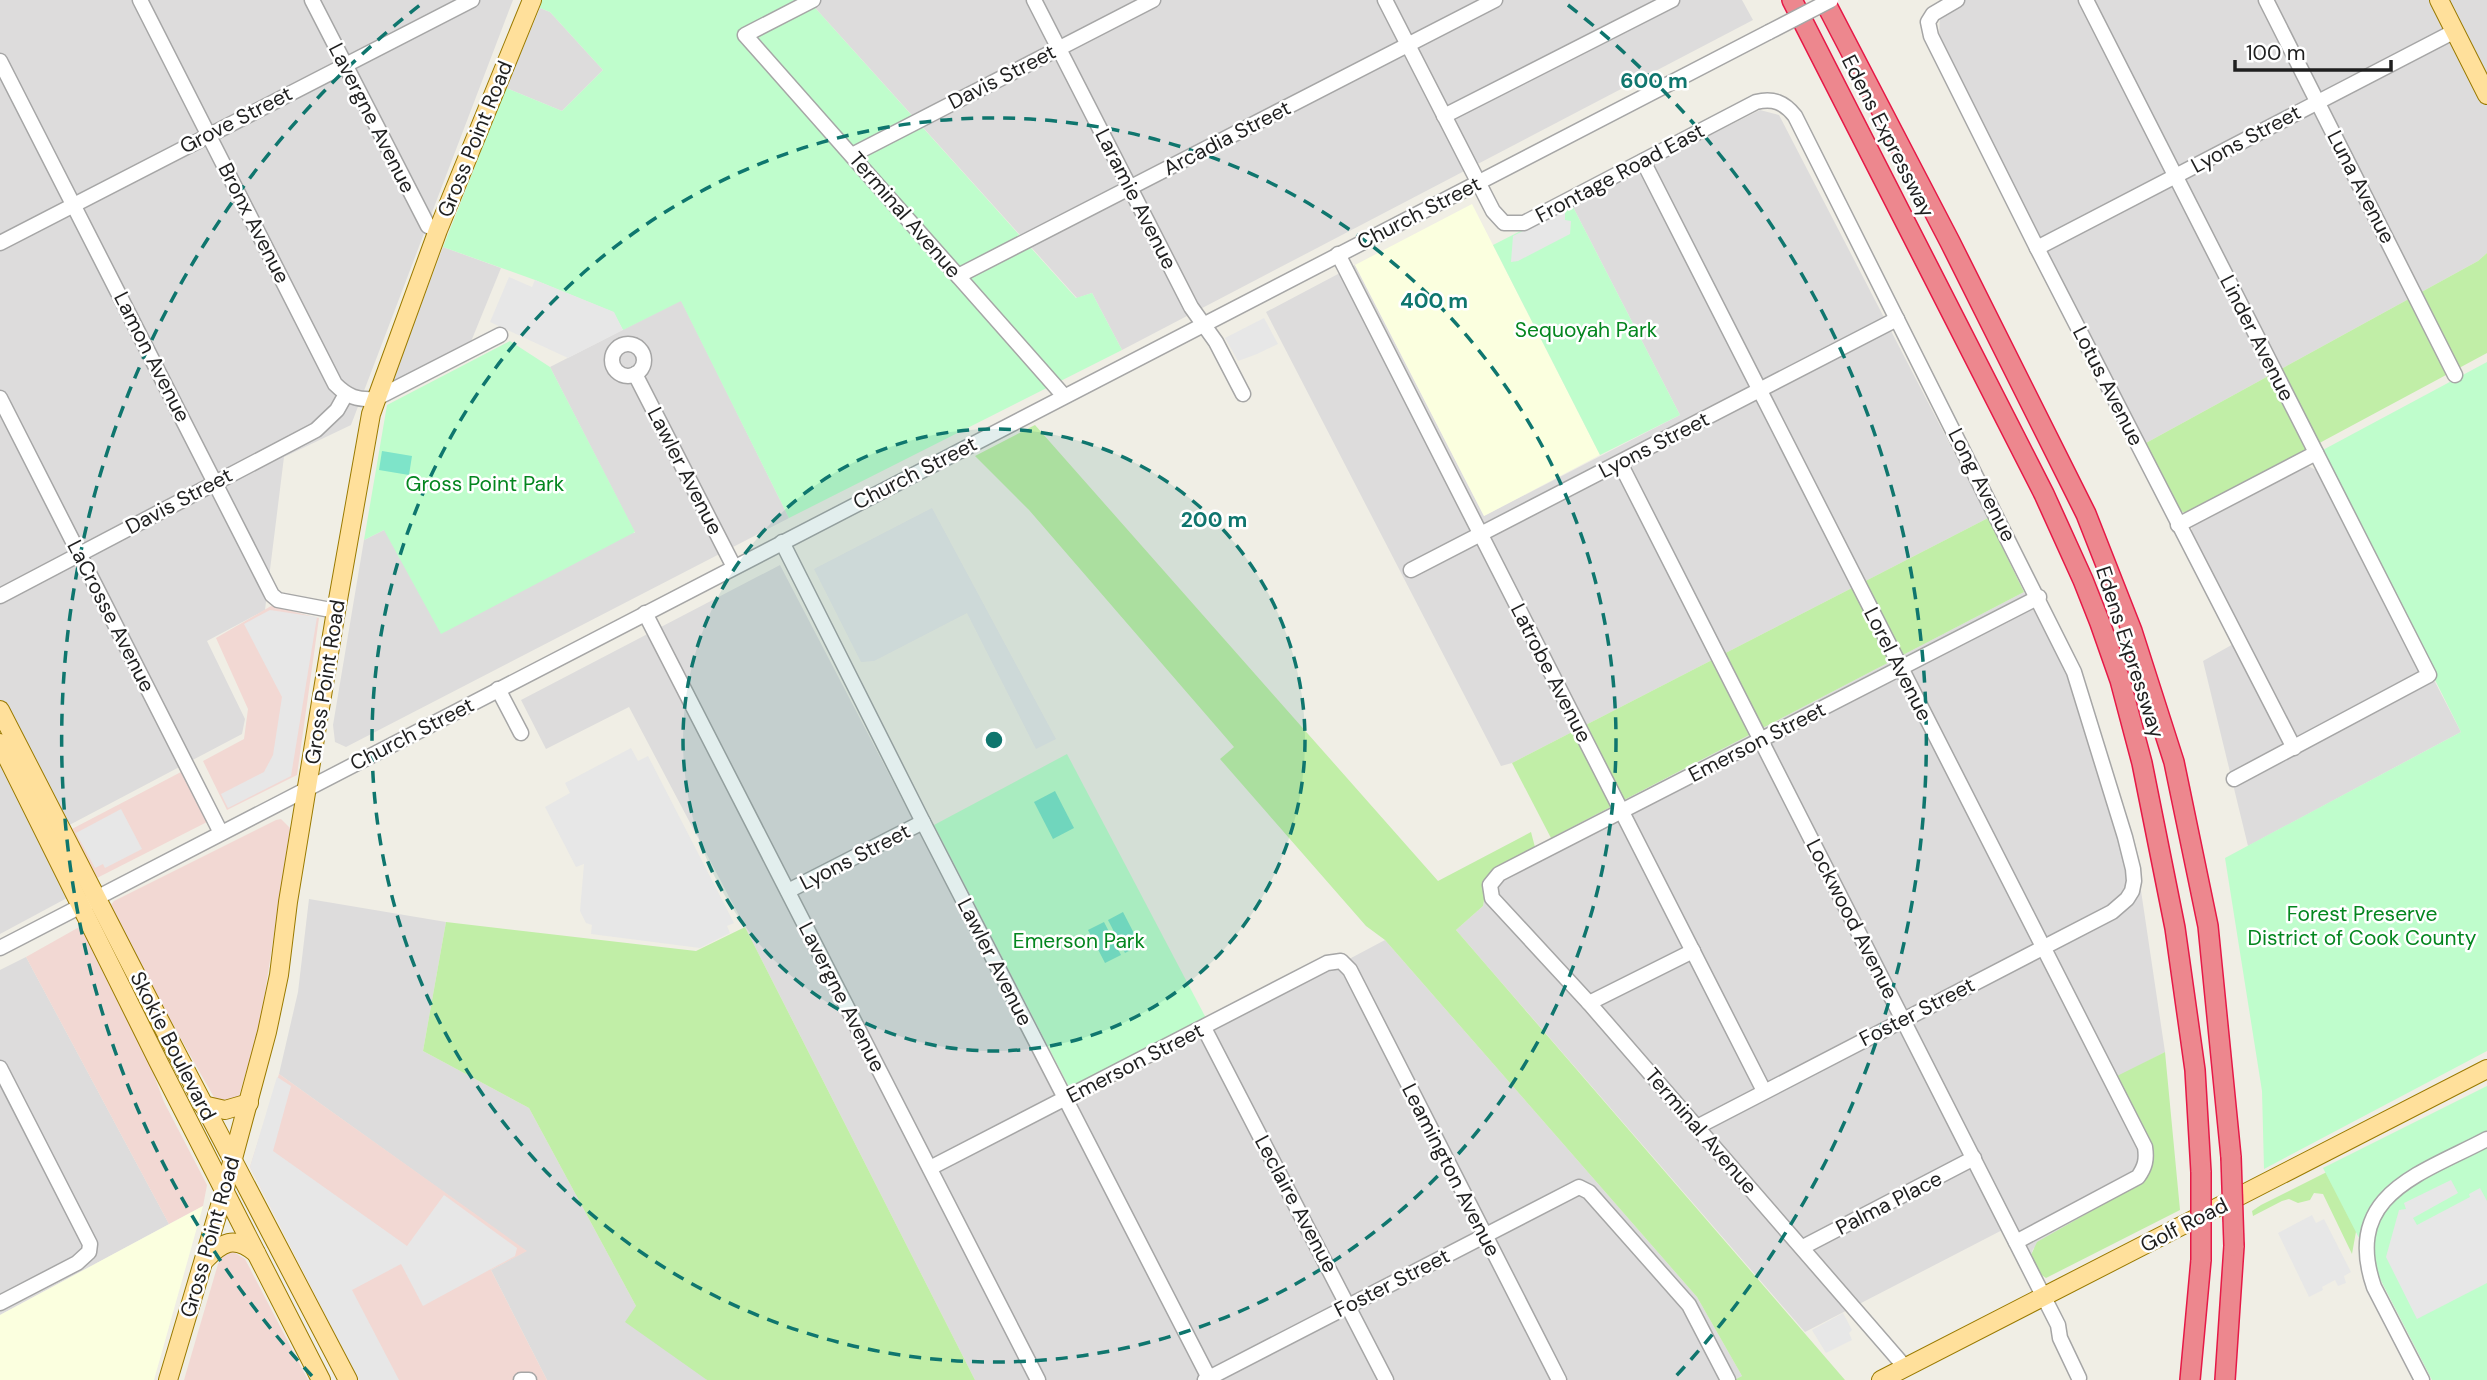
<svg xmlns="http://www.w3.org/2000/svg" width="2487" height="1380" viewBox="0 0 2487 1380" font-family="'DM Sans',sans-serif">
  <rect width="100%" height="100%" fill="#f0eee5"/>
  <g fill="#dddcdc">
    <path d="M0 0H513L351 425 284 457 265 610 207 641 245 719 242 734 39 841 67 898 0 934Z"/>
    <path d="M808 0H1742L1753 20 1122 350 1092 293 1077 298Z"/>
    <path d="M1965 0H2487V253L2478 261 2146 443 1939 39 1940 12Z"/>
    <path d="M540 8 550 12 603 70 562 111 506 88Z"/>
    <path d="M1760 110 1779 115 1988 518 1512 763 1501 766 1266 312 1355 265 1484 516 1680 415 1572 205Z"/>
    <path d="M443 247 501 268 470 344 391 384Z"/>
    <path d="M681 300 789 518 346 747 335 742 333 725 364 540 384 530 635 533 550 367Z"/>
    <path d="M2308 466 2318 471 2427 684 2434 680 2461 732 2248 846 2203 661 2244 638 2191 536 2192 527Z"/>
    <path d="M780 565 1064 1110 1385 940 1697 1297 1742 1376 1734 1380H975L745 927 629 707 546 749 521 700Z"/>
    <path d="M2024 592 2070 680 2140 884 2165 1052 2117 1077 2152 1151 2146 1176 2033 1249 2031 1255 2014 1224 1805 1332 1456 930 1483 906 1488 877 1536 851 1551 838Z"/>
    <path d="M309 899 446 922 423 1051 529 1108 636 1306 707 1380H547L491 1270 526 1251 279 1074 298 992Z"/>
    <path d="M26 957 169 1224 0 1315V970Z"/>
  </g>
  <g fill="#f2d8d3">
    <path d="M271 606 319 618 297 775 227 810 203 761 244 739 248 709 216 638Z"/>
    <path d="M181 772 207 822 95 879 70 830Z"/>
    <path d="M281 819 290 828 260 1026 239 1096 231 1103 216 1101 110 913V906L114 901 276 820Z"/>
    <path d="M81 926 146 1054 164 1102 207 1185 203 1206 169 1224 26 957Z"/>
    <path d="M279 1074 527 1251 491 1270 547 1380H359L250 1167Z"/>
    <path d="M232 1251 245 1259 308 1380H184L218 1264 223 1256Z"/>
  </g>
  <g fill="#fbffdf">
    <path d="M1472 204 1600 455 1484 516 1355 265Z"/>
    <path d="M203 1206 154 1380H0V1315Z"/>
  </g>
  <g fill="#c1eea7">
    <path d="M2487 253V353L2191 512 2185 513 2179 510 2146 443 2478 261Z"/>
    <path d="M1035 425 1438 881 1531 832 1536 851 1488 877 1483 906 1456 930 1845 1380H1734L1742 1376 1697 1297 1385 940 1366 926 1220 759 1234 747 1029 510 975 456Z"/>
    <path d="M1988 518 2024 592 1551 838 1512 763Z"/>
    <path d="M446 922 696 951 745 927 975 1380H707L625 1322 636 1306 529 1108 423 1051Z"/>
    <path d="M2165 1052 2180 1210 2046 1278 2040 1274 2031 1255 2037 1242 2130 1189 2152 1151 2117 1076Z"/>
    <path d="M2486 1092 2357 1226 2352 1254 2323 1194 2314 1193 2310 1200 2298 1203 2289 1199 2282 1201 2253 1216 2252 1211 2261 1205Z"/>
  </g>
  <g fill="#bffdcc">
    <path d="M541 0H808L1076 298 1092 293 1122 350 789 518 681 301 623 330 613 312 535 280 443 247 506 88 562 111 603 70 550 12 540 8Z"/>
    <path d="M1572 205 1680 415 1600 455 1493 245Z"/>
    <path d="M510 341 550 367 635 532 441 634 384 530 364 540 387 405Z"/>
    <path d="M2487 362V1051L2264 1169 2262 1091 2225 858 2461 732 2321 451Z"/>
    <path d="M1067 754 1207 1020 1070 1089 934 825Z"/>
    <path d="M2487 1086V1380H2432L2323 1168Z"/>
  </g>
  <g fill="#7ee4c9">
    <path d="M382 451 412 456 409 475 379 470Z"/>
    <path d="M1055 791 1074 828 1053 839 1034 802Z"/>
    <path d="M1123 912 1140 945 1125 953 1108 920Z"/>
    <path d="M1104 922 1121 955 1105 963 1088 930Z"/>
  </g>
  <g fill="#e7e7e7">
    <path d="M1561 212 1565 213V220L1571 221 1570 234 1518 261 1511 262 1513 236Z"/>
    <path d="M509 277 532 287 535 280 614 312 623 330 568 358 490 322Z"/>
    <path d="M1264 318 1278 344 1257 354 1238 361 1225 338Z"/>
    <path d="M932 508 1056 739 1036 749 967 613 874 661 861 662 814 569Z"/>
    <path d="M270 610 317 617 291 776 228 808 221 794 264 772 273 755 282 697 244 624Z"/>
    <path d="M631 748 638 761 648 756 734 923 727 926 730 933 700 948 591 934 592 925 586 923 580 911 584 864 576 867 545 807 570 793 565 783Z"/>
    <path d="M121 809 142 849 105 868 103 864 95 868 76 833Z"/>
    <path d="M277 1077 291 1086 273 1151 407 1246 444 1195 517 1248 515 1256 423 1306 401 1264 352 1290 399 1380H359L250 1167Z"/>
    <path d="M2451 1180 2458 1193 2413 1218 2417 1225 2470 1197 2469 1194 2480 1188 2487 1201V1283L2417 1319 2386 1257 2399 1210 2406 1209 2404 1203Z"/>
    <path d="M2312 1215 2316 1223 2324 1219 2351 1272 2344 1276 2346 1283 2338 1286 2335 1280 2322 1287 2323 1290 2309 1297 2278 1233Z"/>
    <path d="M1843 1313 1852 1330 1849 1333 1852 1340 1826 1353 1812 1330Z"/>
  </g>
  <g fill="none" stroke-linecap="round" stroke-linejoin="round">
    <defs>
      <g id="minor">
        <path d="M140 0 335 384C348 397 357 400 375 399L500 335"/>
        <path d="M312 0 428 226 438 230"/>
        <path d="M813 0 745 35 1064 396"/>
        <path d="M1034 0 1191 307 1216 342 1243 394"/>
        <path d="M1385 0 1493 211 1504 223H1524L1756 102C1773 98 1784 102 1795 116L2074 672 2125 837 2133 869 2134 881 2132 891 2127 899 2112 912 1697 1127"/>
        <path d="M1957 0 1933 14 1928 22 1931 36 2037 248 2294 748"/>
        <path d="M2086 0 2429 675 2234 779"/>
        <path d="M2266 0 2455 375"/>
        <path d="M0 61 272 595 278 600 336 611"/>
        <path d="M1444 116 1672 0"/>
        <path d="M852 155 1153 0"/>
        <path d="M1643 161 2145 1147C2147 1160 2145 1167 2138 1177L2016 1242"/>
        <path d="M0 243 472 0"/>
        <path d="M2037 248 2455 31"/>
        <path d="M1338 254 1764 1091"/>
        <path d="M958 276 1495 0"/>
        <circle cx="628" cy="360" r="16"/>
        <path d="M635 374 734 567"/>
        <path d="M0 398 221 833"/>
        <path d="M1620 463 2058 1325 2060 1338 2079 1378"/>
        <path d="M2178 525 2316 453"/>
        <path d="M782 542 923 822 1210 1380"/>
        <path d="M1411 570 1897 319"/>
        <path d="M0 596 316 430 337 410 346 394"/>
        <path d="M645 613 1038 1380"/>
        <path d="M498 689 521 733"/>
        <path d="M788 891 923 822"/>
        <path d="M0 948 1769 32"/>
        <path d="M1589 1003 1693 951"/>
        <path d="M1204 1028 1386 1380"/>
        <path d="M0 1068 90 1244 89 1252 77 1263 0 1303"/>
        <path d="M930 1168 1327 963 1341 961 1350 970 1559 1380"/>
        <path d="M1803 1247 1974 1158"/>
        <path d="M1905 1367 1589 1003 1492 898 1490 885 1499 874 2039 597"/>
        <path d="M521 1380H529"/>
        <path d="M1205 1380 1579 1187 1589 1192 1689 1305 1728 1380"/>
        <path d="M2422 1380 2374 1287C2342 1194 2421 1174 2487 1139"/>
      </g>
      <g id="major">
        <path d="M2439 0 2487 95"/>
        <path d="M0 710 152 1006 348 1380"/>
        <path d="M0 743 158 1061 321 1380"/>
        <path d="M203 1105 225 1110 249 1103"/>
        <path d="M205 1260C222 1242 234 1235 256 1253"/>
        <path d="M168 1380 224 1192 267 1032 279 975 288 902 336 611 371 414 438 230 532 0"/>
        <path d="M1881 1380 2487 1069"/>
      </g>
      <g id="highway">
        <path d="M1792 0 2044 494 2083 580 2100 623 2120 680 2142 763 2175 928 2195 1070 2201 1172"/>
        <path d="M1824 0 1950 242 2086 514 2132 631 2174 762 2208 926 2231 1157"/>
        <path d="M2190 1380 2201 1260"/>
        <path d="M2225 1380 2234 1246"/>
      </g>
    </defs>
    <use href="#minor" stroke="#a6a6a6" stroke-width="17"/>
    <use href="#major" stroke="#9a7a00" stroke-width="20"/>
    <use href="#highway" stroke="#e61947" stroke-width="22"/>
    <use href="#minor" stroke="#fff" stroke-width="14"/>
    <use href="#major" stroke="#ffe09b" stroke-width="18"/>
    <use href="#highway" stroke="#ed878e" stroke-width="19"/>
    <defs>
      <path id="minor-bridge" d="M1769 32 1831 0"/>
      <g id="highway-bridge">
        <path d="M2231 1157 2234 1246"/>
        <path d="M2201 1172V1260"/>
      </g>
    </defs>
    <use href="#minor-bridge" stroke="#a6a6a6" stroke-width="17" stroke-linecap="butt"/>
    <use href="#highway-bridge" stroke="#e61947" stroke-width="22" stroke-linecap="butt"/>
    <use href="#minor-bridge" stroke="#fff" stroke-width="14"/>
    <use href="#highway-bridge" stroke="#ed878e" stroke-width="19"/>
  </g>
  <circle cx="994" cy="740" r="311" fill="#0f766e" fill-opacity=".12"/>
  <g fill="none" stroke="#0f766e" stroke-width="3.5" stroke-dasharray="12 9">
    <circle cx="994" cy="740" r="311"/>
    <circle cx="994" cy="740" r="622"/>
    <path d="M312 1376A933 933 0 0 1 420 5M1568 5A933 933 0 0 1 1676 1376"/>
  </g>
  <g text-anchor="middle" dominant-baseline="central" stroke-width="5" stroke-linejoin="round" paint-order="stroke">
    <g font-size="21" fill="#1f1f1f" stroke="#fff">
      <text transform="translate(1002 77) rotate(-27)">Davis Street</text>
      <text transform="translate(372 118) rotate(63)">Lavergne Avenue</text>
      <text transform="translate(236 120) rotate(-27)">Grove Street</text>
      <text transform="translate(1888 136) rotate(63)">Edens Expressway</text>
      <text transform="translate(1227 138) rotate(-27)">Arcadia Street</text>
      <text transform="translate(475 139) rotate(-68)">Gross Point Road</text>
      <text transform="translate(2246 139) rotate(-28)">Lyons Street</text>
      <text transform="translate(1620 173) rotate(-28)">Frontage Road East</text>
      <text transform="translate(2361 187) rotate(63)">Luna Avenue</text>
      <text transform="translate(1136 199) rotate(63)">Laramie Avenue</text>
      <text transform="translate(1419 213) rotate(-27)">Church Street</text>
      <text transform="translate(905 215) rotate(49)">Terminal Avenue</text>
      <text transform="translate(254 223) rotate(63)">Bronx Avenue</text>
      <text transform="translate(2257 338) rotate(63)">Linder Avenue</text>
      <text transform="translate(152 357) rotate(63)">Lamon Avenue</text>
      <text transform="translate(2108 386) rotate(63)">Lotus Avenue</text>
      <text transform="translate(1654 445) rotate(-27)">Lyons Street</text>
      <text transform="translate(685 471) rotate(63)">Lawler Avenue</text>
      <text transform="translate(915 473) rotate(-27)">Church Street</text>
      <text transform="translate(1982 485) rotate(63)">Long Avenue</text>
      <text transform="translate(179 501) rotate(-28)">Davis Street</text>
      <text transform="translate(111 616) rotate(63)">LaCrosse Avenue</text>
      <text transform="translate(2130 652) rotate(72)">Edens Expressway</text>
      <text transform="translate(1898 664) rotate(63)">Lorel Avenue</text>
      <text transform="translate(1551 673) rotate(63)">Latrobe Avenue</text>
      <text transform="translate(325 682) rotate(-81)">Gross Point Road</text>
      <text transform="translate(412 734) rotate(-27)">Church Street</text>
      <text transform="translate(1757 742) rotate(-27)">Emerson Street</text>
      <text transform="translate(855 857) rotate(-27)">Lyons Street</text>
      <text transform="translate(1852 919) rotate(63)">Lockwood Avenue</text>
      <text transform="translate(995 962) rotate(63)">Lawler Avenue</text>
      <text transform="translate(842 997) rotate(63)">Lavergne Avenue</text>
      <text transform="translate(1917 1012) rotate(-27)">Foster Street</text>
      <text transform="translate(173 1046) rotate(63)">Skokie Boulevard</text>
      <text transform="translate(1135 1063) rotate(-27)">Emerson Street</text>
      <text transform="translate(1701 1131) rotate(49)">Terminal Avenue</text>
      <text transform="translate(1451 1170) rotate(63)">Leamington Avenue</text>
      <text transform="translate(1889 1203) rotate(-27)">Palma Place</text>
      <text transform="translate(1296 1204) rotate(62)">Leclaire Avenue</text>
      <text transform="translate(2184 1225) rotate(-27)">Golf Road</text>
      <text transform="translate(210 1237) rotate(-74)">Gross Point Road</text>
      <text transform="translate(1392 1283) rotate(-27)">Foster Street</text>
    </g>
    <g font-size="21" fill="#04861f" stroke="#fff">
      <text x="1586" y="330">Sequoyah Park</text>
      <text x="485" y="484">Gross Point Park</text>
      <text x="2362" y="914">Forest Preserve<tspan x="2362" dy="24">District of Cook County</tspan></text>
      <text x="1079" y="941">Emerson Park</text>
    </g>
  </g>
  <circle cx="994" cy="740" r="10" fill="#0f766e" stroke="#fff" stroke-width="3.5"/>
  <g font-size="21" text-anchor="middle" font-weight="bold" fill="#0f766e" stroke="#fff" stroke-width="5" stroke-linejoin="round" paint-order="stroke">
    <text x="1654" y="88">600 m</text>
    <text x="1434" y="308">400 m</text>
    <text x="1214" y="527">200 m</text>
  </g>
  <path d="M2235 60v10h156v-10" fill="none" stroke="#1f1f1f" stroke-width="3.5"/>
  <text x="2246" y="60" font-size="21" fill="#1f1f1f" stroke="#ffffff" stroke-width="5" paint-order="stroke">100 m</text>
</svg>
